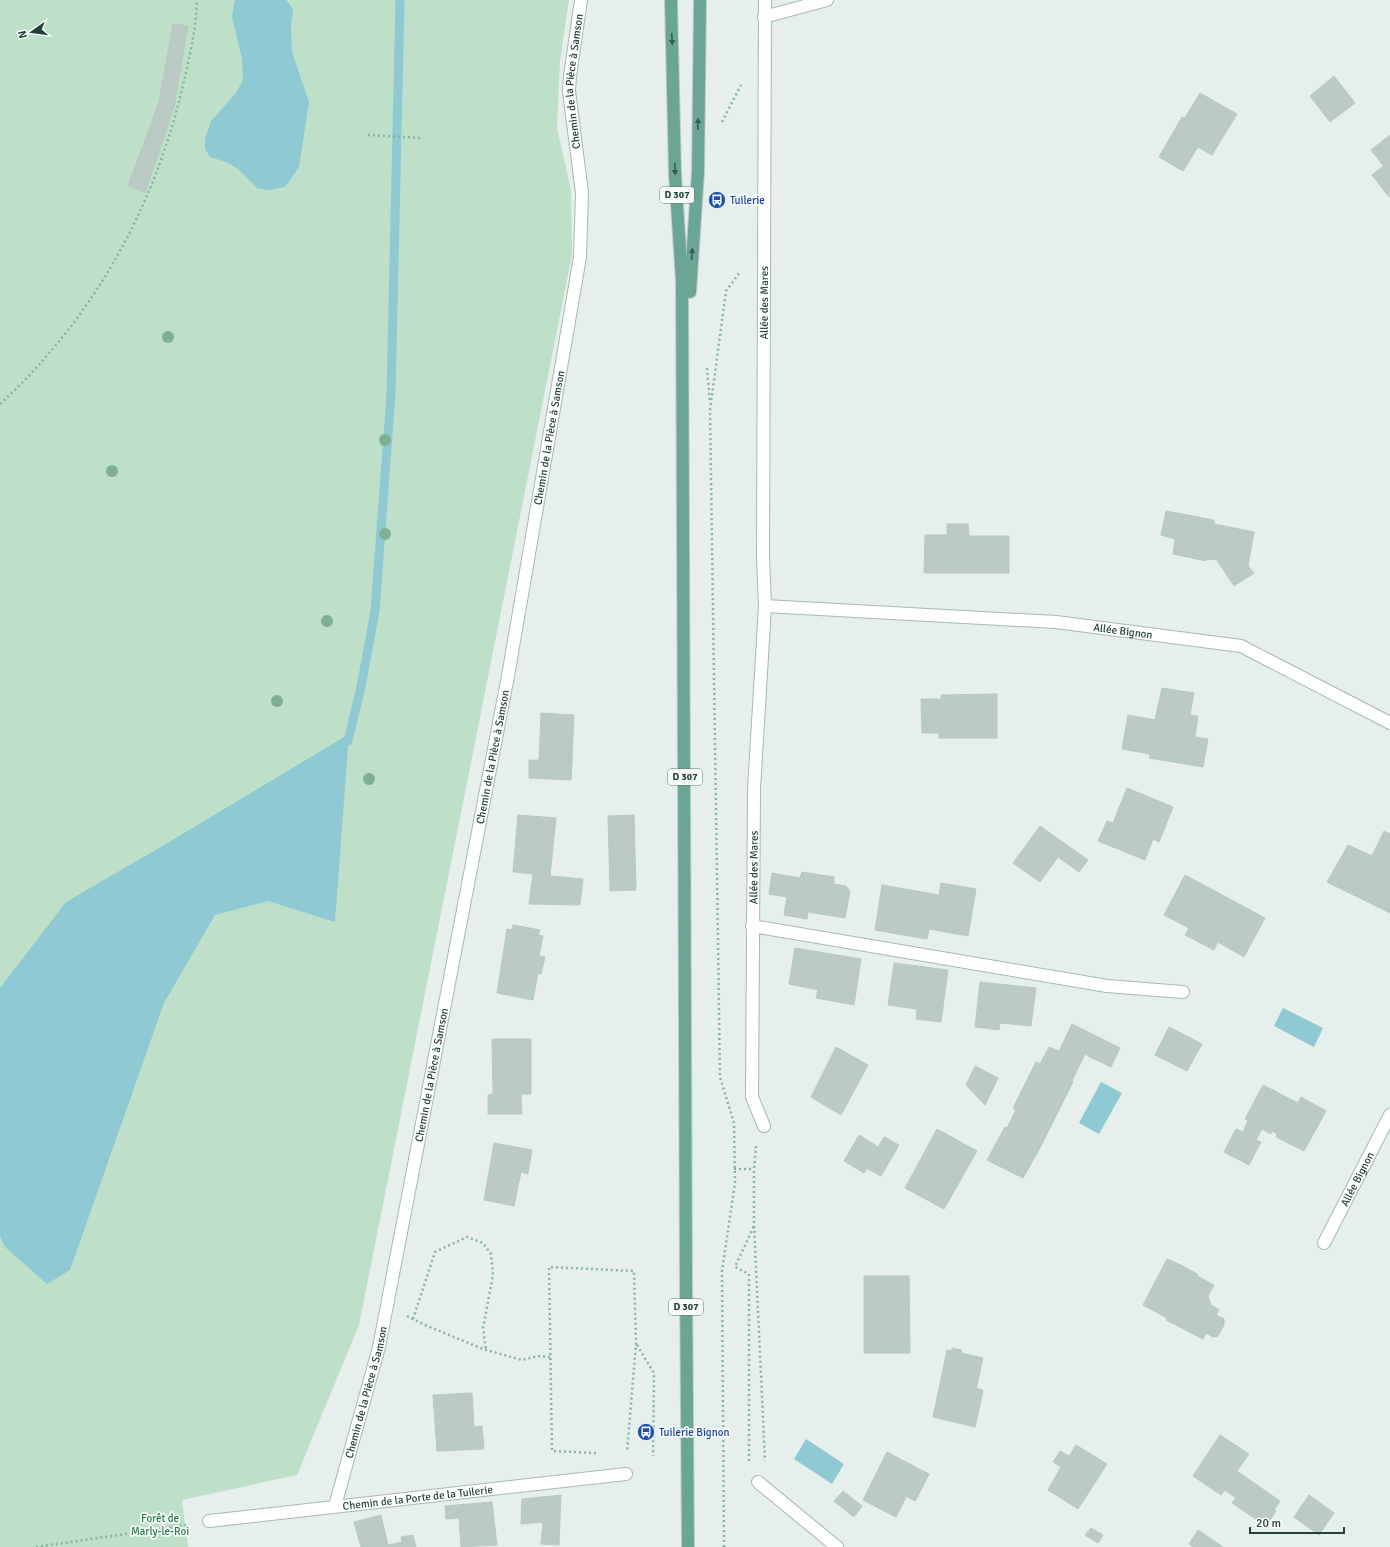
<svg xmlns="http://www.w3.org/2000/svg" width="1390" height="1547" viewBox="0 0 1390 1547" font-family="Signika,sans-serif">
  <rect width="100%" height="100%" fill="#e6efeb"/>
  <path fill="#bfe0c8" d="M0 0H569L560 61 557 128 571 190 572 255 359 1325 297 1475 182 1500 188 1547H0Z"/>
  <g fill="#8ec9d4">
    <path d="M235 0H286L293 9 291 26 292 52 309 102 299 167 285 187 269 190 257 188 238 169 226 162 210 157 205 149V139L211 121 236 93 243 80 242 59 232 16Z"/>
    <path d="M349 734 335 922 268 901 215 915 164 1003 70 1270 47 1284 5 1247 0 1236V988L66 902 159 848Z"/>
    <path d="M1283 1008 1323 1028 1314 1047 1274 1026Z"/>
    <path d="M1101 1082 1122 1093 1099 1134 1079 1123Z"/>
    <path d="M806 1439 844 1464 832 1484 794 1459Z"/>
  </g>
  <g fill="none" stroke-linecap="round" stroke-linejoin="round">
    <path stroke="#8ec9d4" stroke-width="9" d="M348 741 361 687 375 611 391 394 400 0"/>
  </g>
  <g fill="#bbcac4" stroke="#b8c9c2">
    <path d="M173 24 188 26 174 107 145 193 128 186 159 102Z"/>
    <path d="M1334 76 1355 103 1330 122 1310 96Z"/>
    <path d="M1200 93 1237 114 1212 155 1198 147 1183 171 1159 157 1182 117 1185 118Z"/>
    <path d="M1390 135V174L1371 150Z"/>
    <path d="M1384 166 1390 174 1389 197 1372 175Z"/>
    <path d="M1166 511 1214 520V524L1254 532 1248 566 1254 573 1234 586 1217 560 1207 559 1206 561 1173 554 1175 539 1161 535Z"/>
    <path d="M947 524H968L969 536H1009V573H924L925 535H947Z"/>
    <path d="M1162 688 1194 693 1190 715 1198 716 1195 737 1208 739 1203 767 1149 758 1150 754 1122 749 1128 715 1155 720Z"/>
    <path d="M997 694V738H939V733H922L921 699H941V695Z"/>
    <path d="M541 713 574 715 573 734H570L569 762H572L571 780 529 778V760H539Z"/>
    <path d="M570 734H573L572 762H569Z"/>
    <path d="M1127 788 1173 807 1159 842 1153 839 1145 860 1098 841 1107 821 1113 823Z"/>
    <path d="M518 815 556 818 550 876 583 879 580 905 529 904 533 874 513 872Z"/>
    <path d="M634 815 636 890 610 891 608 816Z"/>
    <path d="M1040 826 1088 860 1079 872 1058 857 1040 882 1013 863Z"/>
    <path d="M1384 831 1390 834V913L1327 882 1348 845 1372 856Z"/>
    <path d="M802 872 834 877V884L846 886 850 891 845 918 808 912 807 919 784 915 787 897 769 894 772 873 800 878Z"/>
    <path d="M1185 875 1265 918 1244 957 1218 942 1214 950 1185 935 1189 928 1164 915Z"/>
    <path d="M941 883 976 889 968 936 929 929 927 939 875 930 882 885 939 895Z"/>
    <path d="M513 925 540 930 538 935 512 930Z"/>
    <path d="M507 929 543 936 539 956 545 957 541 974 538 973 533 1000 497 993Z"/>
    <path d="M795 948 861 959 854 1005 816 998 818 990 789 984Z"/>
    <path d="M894 963 948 970 941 1022 916 1019 917 1009 888 1005Z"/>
    <path d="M980 982 1036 988 1031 1026 1000 1023 999 1030 975 1027Z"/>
    <path d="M1072 1024 1100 1038 1090 1057 1085 1054 1072 1081 1073 1082 1041 1146 1007 1128 1016 1110 1013 1108 1036 1062 1040 1064 1049 1047 1059 1051Z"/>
    <path d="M1169 1027 1202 1044 1187 1071 1155 1055Z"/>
    <path d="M1100 1038 1120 1048 1111 1067 1090 1057Z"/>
    <path d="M492 1039H531V1094H521L522 1114H488V1095L493 1094Z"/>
    <path d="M836 1047 868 1065 841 1115 811 1097Z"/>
    <path d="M975 1066 998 1078 985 1105 966 1085Z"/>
    <path d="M1263 1085 1298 1103 1301 1097 1326 1111 1304 1151 1276 1137 1277 1134 1272 1131 1271 1134 1262 1129 1256 1140 1261 1142 1249 1165 1224 1152 1236 1129 1243 1132 1248 1120 1245 1119Z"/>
    <path d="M1005 1127 1041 1146 1023 1178 987 1160Z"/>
    <path d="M937 1129 977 1151 944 1209 905 1188Z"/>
    <path d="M859 1135 878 1147 864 1173 844 1161Z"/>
    <path d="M884 1137 899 1145 881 1176 866 1168Z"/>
    <path d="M494 1143 532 1150 528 1174 521 1172 514 1206 484 1200Z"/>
    <path d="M1167 1259 1183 1266 1179 1273 1187 1277 1188 1275 1195 1278 1197 1274V1276L1214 1285 1208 1296 1211 1305 1219 1310 1216 1315 1224 1319V1325L1218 1336 1213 1337 1206 1333 1203 1339 1166 1320 1167 1318 1143 1305Z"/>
    <path d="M1183 1266 1197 1274 1195 1278 1188 1275 1187 1277 1179 1273Z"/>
    <path d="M864 1276H909L910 1353H864Z"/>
    <path d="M952 1348 962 1350 961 1353 983 1358 974 1399 981 1400 975 1427 933 1417 947 1350 952 1351Z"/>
    <path d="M976 1388 983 1390 981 1400 974 1399Z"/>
    <path d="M472 1393 474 1427 482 1426 484 1449 437 1451 433 1395Z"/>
    <path d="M1220 1435 1249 1454 1237 1471 1280 1501 1274 1510 1276 1511 1266 1526 1232 1503 1236 1498 1225 1490 1221 1495 1193 1476Z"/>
    <path d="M1076 1445 1107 1464 1078 1509 1048 1490 1061 1467 1053 1462 1060 1451 1069 1456Z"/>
    <path d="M887 1452 929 1474 918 1496 909 1491 896 1517 863 1500Z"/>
    <path d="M843 1491 862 1506 854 1517 834 1501Z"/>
    <path d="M909 1491 918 1496 915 1501 906 1496Z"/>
    <path d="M561 1495 559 1545 541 1544 543 1522 521 1524 522 1499Z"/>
    <path d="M1309 1495 1334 1513 1319 1535 1294 1517Z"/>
    <path d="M492 1502 497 1545 461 1547 459 1518 446 1519 445 1506Z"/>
    <path d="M381 1515 388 1545 402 1542 401 1537 407 1536 409 1547H361L354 1522Z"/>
    <path d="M1091 1528 1103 1535 1098 1543 1085 1535Z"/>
    <path d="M1198 1530 1223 1547H1193L1189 1544Z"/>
    <path d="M413 1535 416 1547H409L407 1536Z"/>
  </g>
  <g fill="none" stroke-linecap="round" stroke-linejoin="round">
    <defs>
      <path id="lane" d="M752 926 1107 986 1183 992"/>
      <g id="street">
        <path d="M764 17 827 0"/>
        <path id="s1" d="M765 606 1056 622 1241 646 1390 723"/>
        <path id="s2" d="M764 1126 752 1097 754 789 765 606 763 557 765 0"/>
        <path id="s3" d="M1324 1243 1390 1115"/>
        <path d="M758 1482 837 1547"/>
        <path id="s4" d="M335 1506 379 1347 508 676 580 257 582 193 569 91 570 76 581 0"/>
        <path id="s5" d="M209 1521 626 1474"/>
      </g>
      <g id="primary">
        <path d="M671 0 675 174 682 281 686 1280 688 1547"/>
        <path d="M690 292 698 172 700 0"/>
      </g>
    </defs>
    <use href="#lane" stroke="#a8b8b2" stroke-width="14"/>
    <use href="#street" stroke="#a8b8b2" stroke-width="14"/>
    <use href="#primary" stroke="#c2cac8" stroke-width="14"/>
    <g stroke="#86b3a5" stroke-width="2.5" stroke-dasharray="2 3" stroke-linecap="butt">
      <path d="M722 122 741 85"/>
      <path d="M368 135 421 138"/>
      <path d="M707 368 710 403"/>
      <path d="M0 404C91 321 154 209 182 89 189 60 196 30 197 0"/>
      <path d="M756 1146 754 1169V1225L765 1461"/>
      <path d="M734 1169H754"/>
      <path d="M407 1316 425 1325 483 1349 522 1360 538 1356 550 1357"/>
      <path d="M413 1319 435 1252 467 1237 483 1243 491 1254 493 1275 483 1328 486 1350"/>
      <path d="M637 1345 654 1373 653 1456"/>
      <path d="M596 1453 552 1451 549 1267 634 1271 636 1344 627 1452"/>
      <path d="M749 1461V1274L735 1267 754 1226"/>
      <path d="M36 1547 187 1525"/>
      <path d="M724 1547 722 1271 735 1183 734 1123 720 1077 710 410 726 291 740 272"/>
    </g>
    <use href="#lane" stroke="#fff" stroke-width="12"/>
    <use href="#street" stroke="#fff" stroke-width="12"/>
    <use href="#primary" stroke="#6aa596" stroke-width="12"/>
  </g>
  <g fill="#80af93">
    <circle cx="168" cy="337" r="6"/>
    <circle cx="385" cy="440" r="6"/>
    <circle cx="112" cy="471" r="6"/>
    <circle cx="385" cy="534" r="6"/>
    <circle cx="327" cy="621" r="6"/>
    <circle cx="277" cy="701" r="6"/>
    <circle cx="369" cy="779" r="6"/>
  </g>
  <defs><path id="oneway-solid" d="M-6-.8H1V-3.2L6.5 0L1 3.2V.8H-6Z"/></defs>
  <g fill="#365b51">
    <use href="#oneway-solid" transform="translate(672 39) rotate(88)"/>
    <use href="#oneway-solid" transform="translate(698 124) rotate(-89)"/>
    <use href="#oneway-solid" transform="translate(675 169) rotate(88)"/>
    <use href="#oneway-solid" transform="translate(692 254) rotate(-86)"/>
  </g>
  <defs>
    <symbol id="bus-disc" viewBox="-11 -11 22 22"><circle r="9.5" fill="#1a4fb4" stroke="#f7fbf9"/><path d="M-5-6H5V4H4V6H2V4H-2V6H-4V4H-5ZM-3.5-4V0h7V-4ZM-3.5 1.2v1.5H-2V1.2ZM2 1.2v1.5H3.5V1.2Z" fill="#fff"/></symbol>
  </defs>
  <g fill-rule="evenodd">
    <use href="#bus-disc" x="707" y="190" width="20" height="20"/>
    <use href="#bus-disc" x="636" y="1422" width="20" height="20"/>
  </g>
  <g text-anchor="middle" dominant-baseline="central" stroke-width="3.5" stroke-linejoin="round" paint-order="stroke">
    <g fill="#f7fbf9" stroke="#637a73" stroke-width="1">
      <rect x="660" y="187" width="34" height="16" rx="3"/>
      <rect x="668" y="769" width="34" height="16" rx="3"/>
      <rect x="669" y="1299" width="34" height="16" rx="3"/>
    </g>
    <g font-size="10" font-weight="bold" fill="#24423a">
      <text x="677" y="195">D 307</text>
      <text x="685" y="777">D 307</text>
      <text x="686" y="1307">D 307</text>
    </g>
    <g font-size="11" fill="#24423a" stroke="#f7fbf9">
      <text stroke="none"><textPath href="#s4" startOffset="1450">Chemin de la Pièce à Samson</textPath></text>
      <text stroke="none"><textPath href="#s2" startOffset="826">Allée des Mares</textPath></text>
      <text stroke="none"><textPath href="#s4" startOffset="1090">Chemin de la Pièce à Samson</textPath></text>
      <text stroke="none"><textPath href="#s1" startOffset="359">Allée Bignon</textPath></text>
      <text stroke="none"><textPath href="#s4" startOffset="766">Chemin de la Pièce à Samson</textPath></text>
      <text stroke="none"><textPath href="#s2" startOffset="261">Allée des Mares</textPath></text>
      <text stroke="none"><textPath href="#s4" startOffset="442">Chemin de la Pièce à Samson</textPath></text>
      <text stroke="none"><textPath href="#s3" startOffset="72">Allée Bignon</textPath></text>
      <text stroke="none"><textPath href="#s4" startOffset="118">Chemin de la Pièce à Samson</textPath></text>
      <text stroke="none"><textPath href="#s5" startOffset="210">Chemin de la Porte de la Tuilerie</textPath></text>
    </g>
    <g font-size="11" fill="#164399" stroke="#f7fbf9" text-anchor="start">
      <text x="730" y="200">Tuilerie</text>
      <text x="659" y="1432">Tuilerie Bignon</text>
    </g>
    <g font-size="11" fill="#2d7a4b" stroke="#f7fbf9">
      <text x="160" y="1518">Forêt de<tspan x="160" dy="13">Marly-le-Roi</tspan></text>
    </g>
  </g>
  <g transform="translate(32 32) rotate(256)" stroke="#f7fbf9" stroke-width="3" paint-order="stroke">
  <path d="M0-3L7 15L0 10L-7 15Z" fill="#24423a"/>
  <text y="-6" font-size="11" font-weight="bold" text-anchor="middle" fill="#24423a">N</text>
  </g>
  <path d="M1250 1527v6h94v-6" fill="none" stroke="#24423a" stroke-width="2"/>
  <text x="1256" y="1527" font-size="12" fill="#24423a" stroke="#f7fbf9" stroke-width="3" paint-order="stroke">20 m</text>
</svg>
